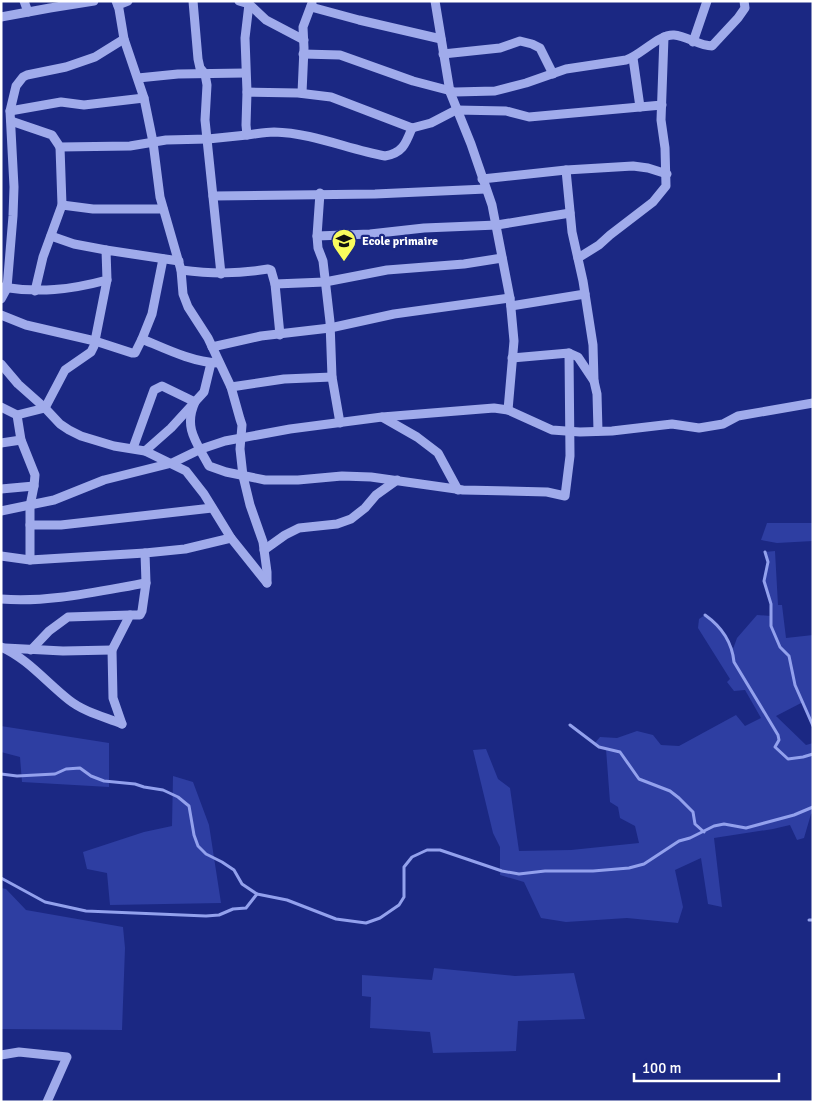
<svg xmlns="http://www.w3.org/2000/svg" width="814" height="1103" viewBox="0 0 814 1103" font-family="Signika,sans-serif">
  <rect width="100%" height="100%" fill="#1b2883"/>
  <g fill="#2e3ea2">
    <path d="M767 523H813V541L777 543 761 540Z"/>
    <path d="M775 551 778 605H782L786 638 813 635V726L803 702 776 716 806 745 813 743V813L811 814 804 838 797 840 790 825 773 829 714 838 722 907 708 904 701 858 675 870 683 907 678 923 627 918 566 922 541 918 524 882 500 875V847L493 833 473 750 486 749 498 779 510 788 519 851 571 850 639 843 635 826 620 818 618 807 610 802 606 749 599 747 594 744 600 737 617 738 637 731 653 735 661 745 679 746 736 715 745 726 761 718 745 690 734 691 727 682 730 679 698 628 699 619 705 615C718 624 726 635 733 649L737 638 757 615 771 616V604L764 581 768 562 765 552Z"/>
    <path d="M1 726 109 743V787L22 782 20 757 1 752Z"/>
    <path d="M173 776 193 782 209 825 221 903 110 905 107 873 87 869 83 852 144 832 172 826Z"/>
    <path d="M1 888 6 889 26 910 123 927 125 948 122 1030 1 1029Z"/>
    <path d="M434 968 515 976 574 973 585 1019 518 1021 516 1051 433 1053 430 1032 370 1028 371 997 362 996V975L432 980Z"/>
  </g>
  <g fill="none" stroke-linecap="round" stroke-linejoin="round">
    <g stroke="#93a1ed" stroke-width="3">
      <path d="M765 552 768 562 764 581 771 604V626L780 647 789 656 795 685 813 726"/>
      <path d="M705 615C722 627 732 642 734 662L778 735 779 740 775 747 788 759 803 757 813 754"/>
      <path d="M570 725 599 747 620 752 639 779 670 791 679 798 693 812 695 824 704 832"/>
      <path d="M1 774 17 776 55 774 66 769 80 768 91 776 104 781 135 784 144 787 163 790 178 797 189 806 194 835 198 846 206 854 222 862 234 870 242 884 257 894 287 900 336 919 366 923 380 918 399 905 404 897V867L412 857 427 850H440L502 871 519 874 545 871H593L629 868 644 864 679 841 690 838 714 826 724 824 746 828 794 815 813 807"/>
      <path d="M1 878 45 902 86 911 206 916 219 915 233 909 246 908 257 894"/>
      <path d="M809 920H813"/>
    </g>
    <g stroke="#a0abeb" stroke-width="9">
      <path d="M24 1 28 12"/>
      <path d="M116 1 119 9 124 39 144 98 153 142 160 197 181 270 183 294 188 307 208 338 231 387 240 419 242 425 240 449 243 476 250 505 263 542 267 572V583"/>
      <path d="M193 1 198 59 200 68 205 74 207 85 205 120 221 274"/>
      <path d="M239 1 249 4 266 20 304 40"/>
      <path d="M435 1 450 92 471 144 492 205 510 298 514 341 508 410"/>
      <path d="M118 5 128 1"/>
      <path d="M311 7 359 20 441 39"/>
      <path d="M1 17 50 8 94 1"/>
      <path d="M693 42 707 1"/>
      <path d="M303 54 340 55 413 81 455 92 495 91 526 83 566 69 626 60C641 55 659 34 674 35 687 36 699 46 712 46L738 18 745 8 744 1"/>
      <path d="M443 54 500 48 520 41 532 44 540 48 553 74"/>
      <path d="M633 58 640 107"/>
      <path d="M138 78 178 74 245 73"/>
      <path d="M247 92 245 38 249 4"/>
      <path d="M302 93 304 48 303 27 312 3"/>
      <path d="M10 111 61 102 84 105 144 98"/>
      <path d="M11 121 52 135 60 147 130 146 166 140 208 139 247 135 246 125 247 92 298 93 331 97 412 128 431 123 456 110 506 111 529 117 662 105"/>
      <path d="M247 135C256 134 265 132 274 132 313 133 347 149 385 156 403 153 406 143 412 128"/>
      <path d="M566 170 572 232 583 281 593 345 594 381"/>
      <path d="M482 179 566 170 633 166 648 168 667 174"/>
      <path d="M320 193 317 236 318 248 323 261 330 322 332 377 340 423"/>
      <path d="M213 196 375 194 486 189"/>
      <path d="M62 205 93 209H163"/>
      <path d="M51 236 74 244 106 250"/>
      <path d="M317 236 370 234 424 228 497 225 570 213"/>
      <path d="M578 258 599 245 610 235 653 202 666 186 665 148 661 120 664 37"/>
      <path d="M181 270C213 274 236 274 268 269L271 270 275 284 280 335"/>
      <path d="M275 284 325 282 387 270 464 264 502 258"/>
      <path d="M1 287C39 293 70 290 107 280L106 250 179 261"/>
      <path d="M35 291 43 257 62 205 60 147"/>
      <path d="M1 299 7 288 13 216 14 187 10 111 16 86 23 77 27 75 66 67 95 57 124 39"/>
      <path d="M511 306 585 294"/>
      <path d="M1 315 26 325 95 341 132 353H135L142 339C166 349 192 362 218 363"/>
      <path d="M142 339 152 314 163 259"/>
      <path d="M212 347 261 336 330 328 394 314 510 298"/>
      <path d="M569 353 578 357 594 381 597 394 598 431"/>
      <path d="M1 364 18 384 45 408 60 424 69 430 81 436 114 446 145 451 186 471 204 494 231 538 267 583"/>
      <path d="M231 387 284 379 332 377"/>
      <path d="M1 407 17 415 21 440 35 475 34 486 30 506V560"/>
      <path d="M17 415 45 408 65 370 91 352 94 346 107 280"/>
      <path d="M382 417 417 437 438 453 458 490"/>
      <path d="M1 443 21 440"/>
      <path d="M133 448 154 390 162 386 195 402C183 428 197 443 209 466L226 472 265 480H298L342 476 371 477 463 490 547 492 565 496 570 456 569 353 512 358"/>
      <path d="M145 451 171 428 204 392 211 363"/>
      <path d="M1 489 34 486"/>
      <path d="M1 511 54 500 104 480 172 463 201 449 225 441 290 429 382 417 494 408 508 410 552 430 580 432 612 431 672 424 699 428 723 424 738 416 813 403"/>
      <path d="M30 525H61L212 508"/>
      <path d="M264 550 285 535 299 528 337 524 351 519 365 508 376 495 397 480"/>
      <path d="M1 556 30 560 145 553"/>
      <path d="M1 599C49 603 99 591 146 583"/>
      <path d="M1 647C27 658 47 683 69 700 84 712 105 717 122 724"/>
      <path d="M5 648 63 651 112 650"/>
      <path d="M31 650 49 631 68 617 130 615"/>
      <path d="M122 724 113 698 112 650 130 615H140L142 611 146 583 145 553 185 549 231 538"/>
      <path d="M1 1055 19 1052 67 1057 47 1102"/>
    </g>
  </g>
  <defs>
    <symbol id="school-pin" viewBox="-11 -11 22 30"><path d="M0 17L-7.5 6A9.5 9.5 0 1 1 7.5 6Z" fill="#f9fc5d" stroke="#1b2883"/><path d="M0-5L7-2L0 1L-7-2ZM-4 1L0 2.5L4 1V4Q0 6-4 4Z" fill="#111"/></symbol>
  </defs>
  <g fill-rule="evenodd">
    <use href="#school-pin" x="330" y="227" width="28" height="38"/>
  </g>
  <g text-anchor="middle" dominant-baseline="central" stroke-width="4.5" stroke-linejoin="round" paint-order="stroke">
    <g font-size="12" font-weight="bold" fill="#fff" stroke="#1b2883" text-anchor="start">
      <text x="362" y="241">Ecole primaire</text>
    </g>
  </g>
  <rect width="814" height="1103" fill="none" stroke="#ffffff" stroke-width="5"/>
  <path d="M634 1073v8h145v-8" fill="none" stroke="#ffffff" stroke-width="2.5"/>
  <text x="642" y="1073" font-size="15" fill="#ffffff" stroke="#1b2883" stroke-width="4" paint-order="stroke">100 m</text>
</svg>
